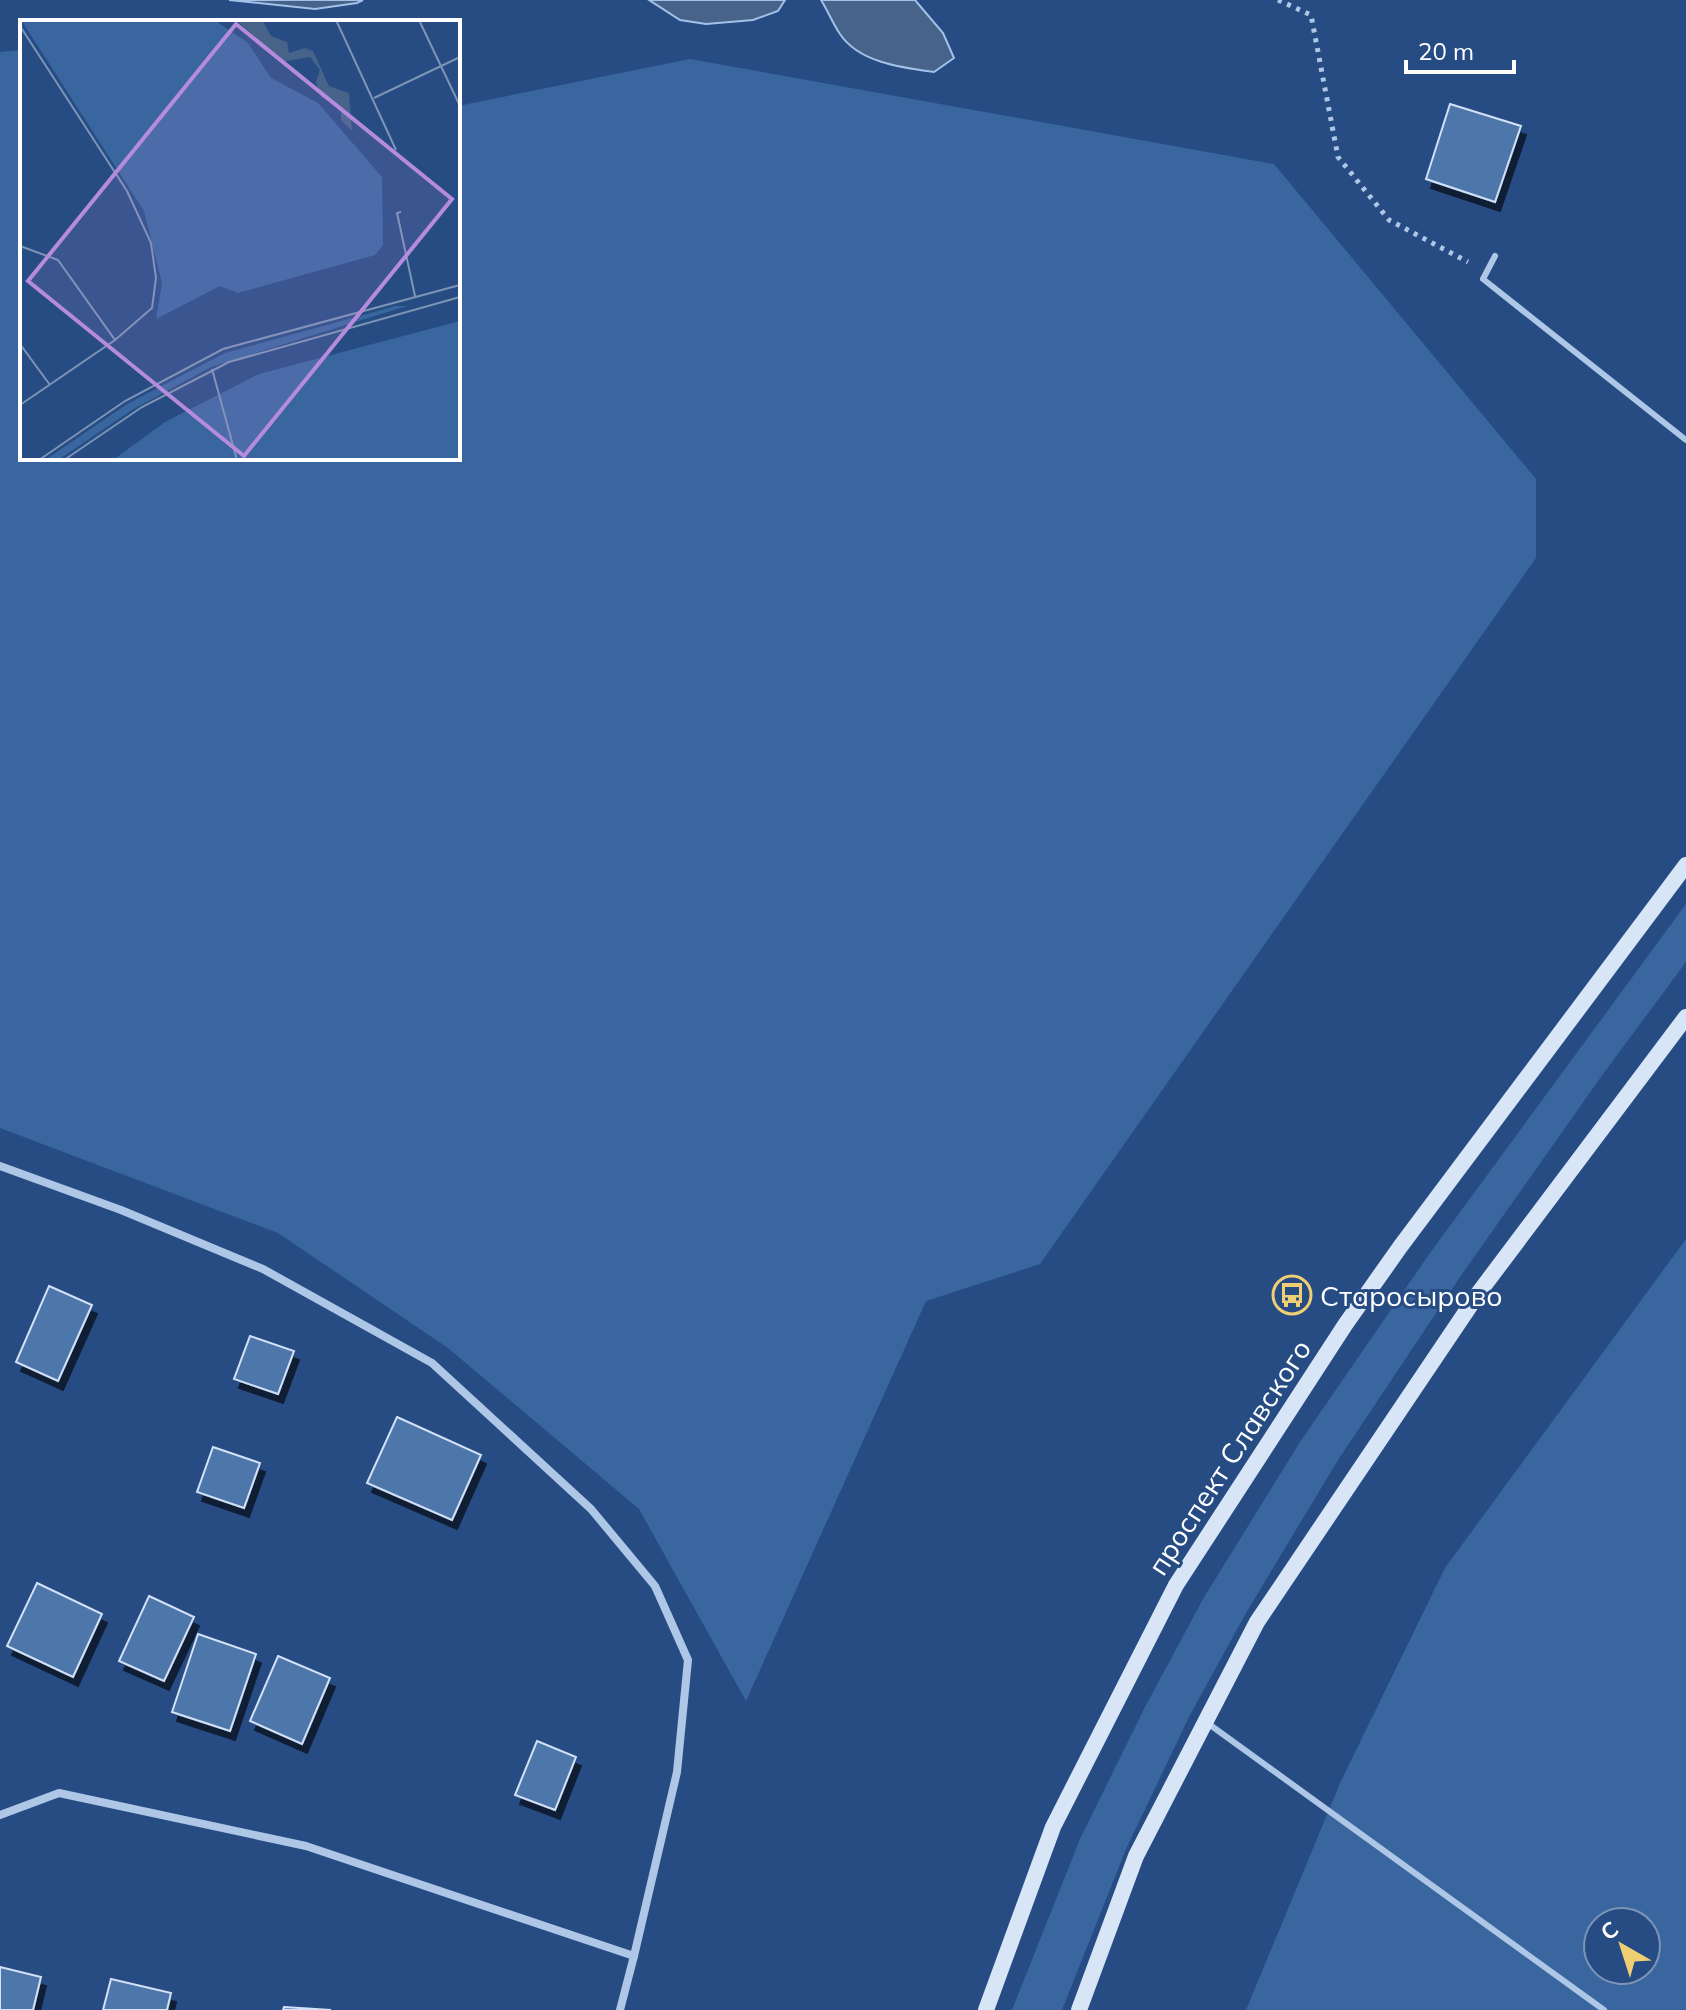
<svg xmlns="http://www.w3.org/2000/svg" width="1686" height="2010" viewBox="0 0 1686 2010" font-family="Mulish,sans-serif">
  <defs>
    <filter id="shadow"><feDropShadow dx="5" dy="9" stdDeviation="0" flood-color="#0009"/></filter>
  </defs>
  <rect width="100%" height="100%" fill="#264c83"/>
  <g fill="#3a66a0" fill-rule="evenodd">
    <path d="M22 50V458H458V106L690 59 1274 164 1536 479V558L1040 1264 926 1301 746 1701 639 1509 448 1348 278 1233 0 1128V52Z"/>
    <path d="M1686 904V962L1603 1074 1460 1277 1338 1460 1246 1613 1190 1715 1126 1849 1062 2010H1012L1080 1839 1145 1707 1203 1599 1300 1442 1430 1253Z"/>
    <path d="M1686 1239V2010H1246L1341 1781 1445 1568ZM1598 1922H1646V1970H1598Z"/>
  </g>
  <g fill="#47638a" stroke="#a3c1e8" stroke-width="2">
    <path d="M229 0H363L357 3 315 9Z"/>
    <path d="M649 0H785L778 11 753 20 706 24 680 20Z"/>
    <path d="M821 0H915L943 33 954 58 934 72C904 68 859 63 840 34 833 24 828 11 821 0Z"/>
  </g>
  <g fill="#4e76ab" stroke="#d2e1f6" stroke-width="2" filter="url(#shadow)">
    <path d="M1450 104 1521 126 1495 202 1426 179Z"/>
    <path d="M49 1286 92 1305 58 1381 16 1362Z"/>
    <path d="M250 1336 294 1351 278 1394 234 1379Z"/>
    <path d="M397 1417 481 1455 452 1520 367 1483Z"/>
    <path d="M213 1447 260 1463 244 1508 197 1492Z"/>
    <path d="M37 1583 102 1614 73 1677 7 1646Z"/>
    <path d="M149 1596 194 1617 164 1681 119 1661Z"/>
    <path d="M198 1634 256 1654 230 1731 172 1712Z"/>
    <path d="M278 1656 330 1678 302 1744 250 1721Z"/>
    <path d="M537 1741 576 1757 555 1810 515 1795Z"/>
    <path d="M0 1967 41 1977 33 2010H0Z"/>
    <path d="M111 1979 171 1993 167 2010H103Z"/>
    <path d="M284 2007 331 2010H283Z"/>
  </g>
  <g fill="none" stroke-linecap="round" stroke-linejoin="round">
    <path stroke="#afc7e7" stroke-width="5" stroke-dasharray="4 6" stroke-linecap="butt" d="M1278 0 1311 15 1338 157 1389 220 1468 262"/>
    <g stroke="#afc7e7" stroke-width="6">
      <path d="M1495 256 1483 279 1686 440"/>
      <path d="M1206 1722 1604 2010"/>
    </g>
    <g stroke="#afc7e7" stroke-width="8">
      <path d="M0 1166 121 1210 263 1269 432 1363 591 1509 655 1586 688 1660 677 1772 634 1956"/>
      <path d="M0 1815 59 1793 306 1846 634 1956 620 2010"/>
    </g>
    <g stroke="#d8e5f6" stroke-width="16">
      <path d="M986 2010 1053 1827 1176 1585 1345 1325 1400 1247 1686 865"/>
      <path d="M1079 2010 1136 1856 1257 1622 1480 1291 1686 1017"/>
    </g>
  </g>
  <defs>
    <symbol id="bus-ring" viewBox="-11 -11 22 22"><circle r="9.5" fill="#264c83" stroke="#f0cf74" stroke-width="1.5"/><path d="M-5-6H5V4H4V6H2V4H-2V6H-4V4H-5ZM-3.5-4V0h7V-4ZM-3.5 1.2v1.5H-2V1.2ZM2 1.2v1.5H3.5V1.2Z" fill="#f0cf74"/></symbol>
  </defs>
  <g fill-rule="evenodd">
    <use href="#bus-ring" x="1270" y="1273" width="44" height="44"/>
  </g>
  <g text-anchor="middle" dominant-baseline="central" stroke-width="6" stroke-linejoin="round" paint-order="stroke">
    <g font-size="28" fill="#fff" stroke="#264c83" text-anchor="start">
      <text x="1320" y="1295">Старосырово</text>
    </g>
    <g font-size="28" fill="#fff" stroke="#264c83">
      <text transform="translate(1229 1457) rotate(-57)">проспект Славского</text>
    </g>
  </g>
  <g transform="translate(20 20)">
    <rect width="440" height="440" fill="#264c83"/>
    <path d="M1 0H194L228 23 251 58 298 83 362 157 363 225 355 235 218 273 200 266 136 299 142 263 124 191ZM376 286H387L191 347 112 390 38 440H25L107 384 205 333ZM440 301V440H93L145 402 239 354Z" fill="#3a66a0"/>
    <path d="M216 0 243 1 251 16 267 22 269 33 285 28 293 31 309 66 329 73 332 111 321 100V88L301 77 296 62 300 50 290 37 262 42Z" fill="#47638a"/>
    <path fill="none" stroke="#7d94b5" stroke-width="2" d="M316 0 376 130M399 0 440 86M0 6 107 171 131 223 136 258 132 288 95 320M354 78 440 37M381 192 377 193 395 276M0 226 38 240 95 320 0 385M0 324 30 365M192 349 217 440M19 440 105 381 203 329 440 265M44 440 122 387 209 342 440 277"/>
    <path fill="#b68bdc" fill-opacity="0.15" stroke="#b68bdc" stroke-width="4" d="M216 4 432 179 224 436 8 261Z"/>
    <rect width="440" height="440" fill="none" stroke="#fff" stroke-width="4"/>
  </g>
  <g transform="translate(1622 1946) rotate(321)"><circle r="38" fill="#264c83" stroke="#7d94b5" stroke-width="2"/>
  <path d="M0-6L14 30L0 20L-14 30Z" fill="#f0cf74"/>
  <text y="-12" font-size="22" font-weight="bold" text-anchor="middle" fill="#ffffff">С</text>
  </g>
  <path d="M1406 60v12h108v-12" fill="none" stroke="#ffffff" stroke-width="4"/>
  <text x="1418" y="60" font-size="24" fill="#ffffff" stroke="#264c83" stroke-width="6" paint-order="stroke">20 m</text>
</svg>
